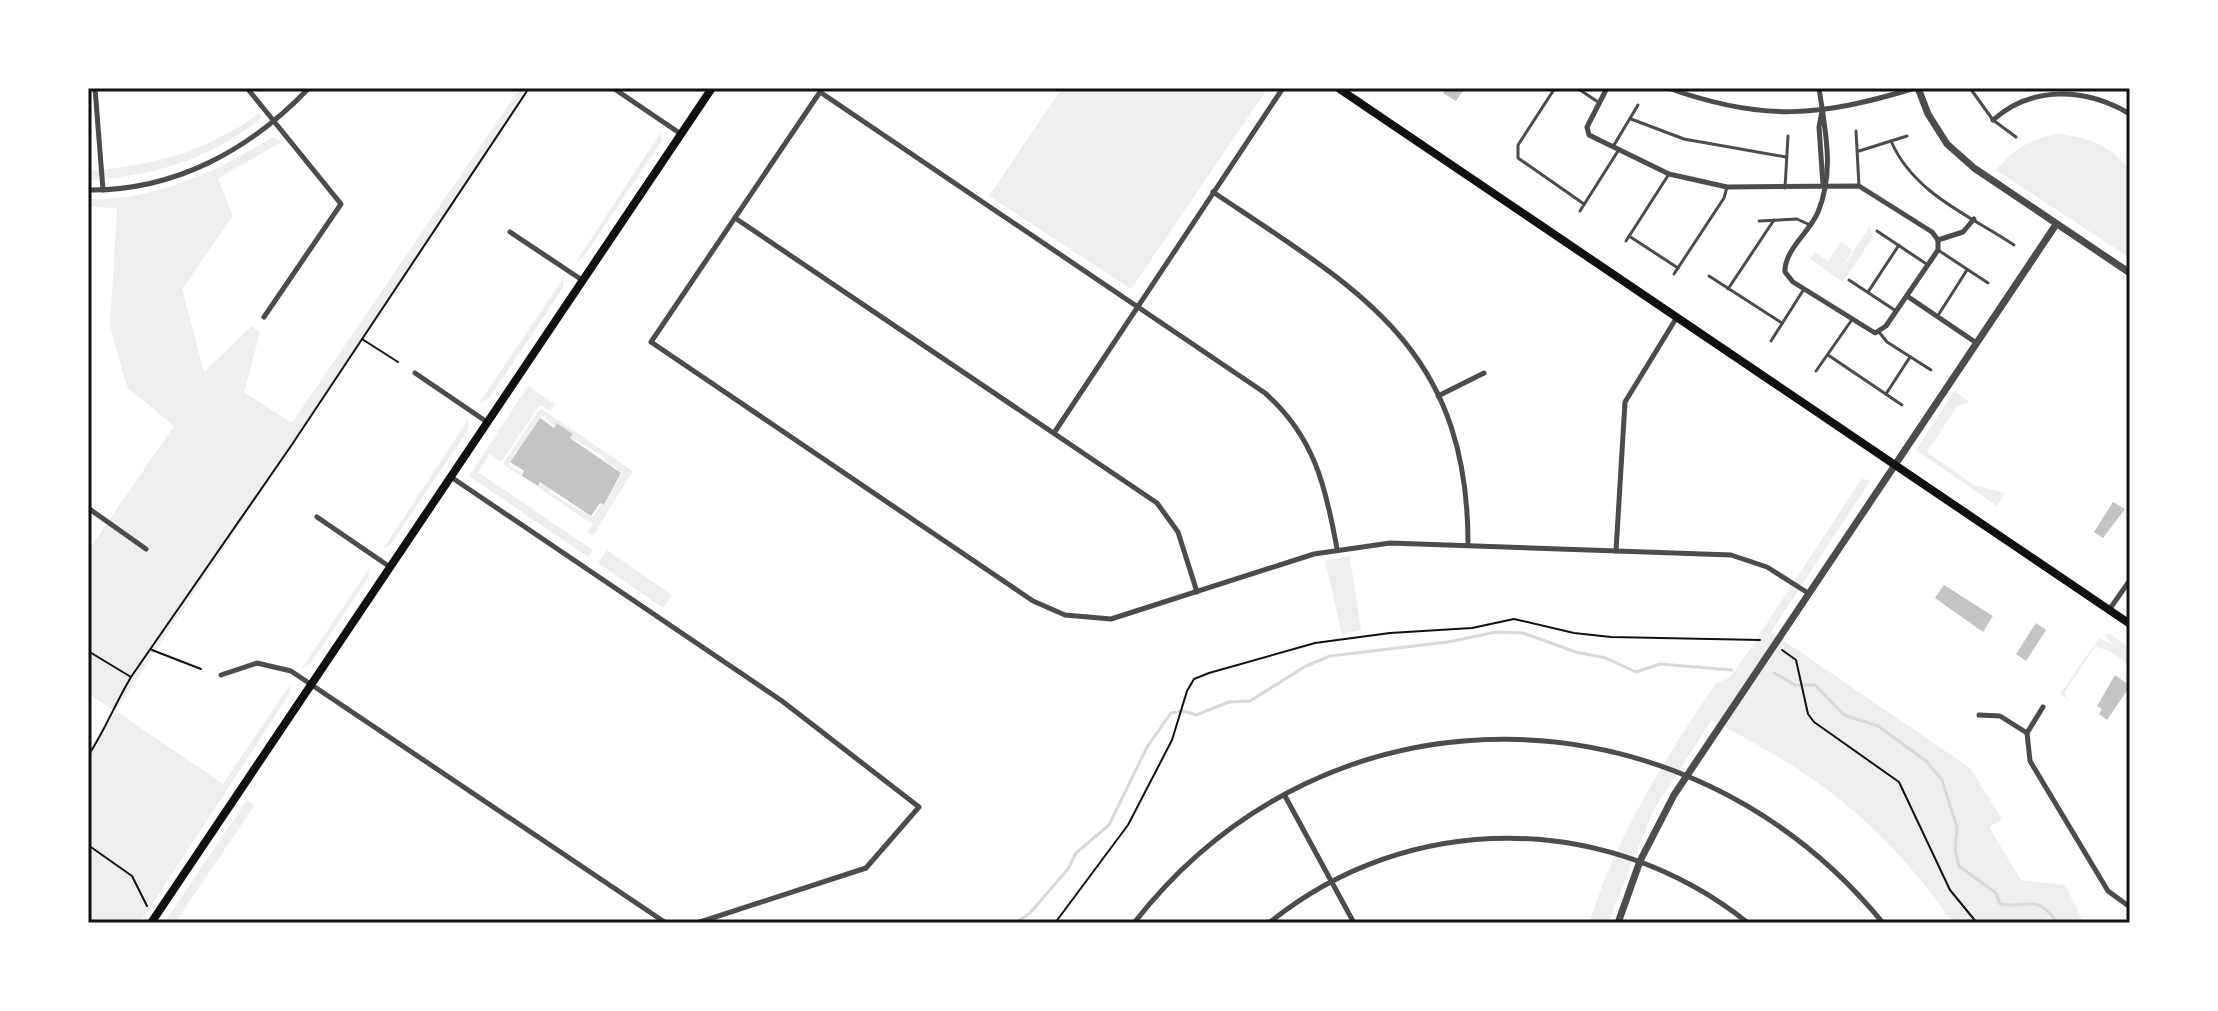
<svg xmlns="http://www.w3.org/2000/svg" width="2218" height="1011" viewBox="0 0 2218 1011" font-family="Barlow,sans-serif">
  <rect width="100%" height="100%" fill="#fff"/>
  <g fill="#eee">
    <path d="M520 88H528L116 711 223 784 291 683 290 693 140 923H88V750L116 712 88 693V551L174 426 127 387 110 326 117 208 88 207V199C156 201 216 171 273 137L282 142 218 178 233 216 182 289 204 372 252 326 260 333 244 392 292 423Z"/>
    <path d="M1062 88H1268L1131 289 989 196Z"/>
    <path d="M260 113 261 118C212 159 151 177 88 180V171C155 165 204 153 260 113Z"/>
    <path d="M661 132V142L585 255 576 262Z"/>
    <path d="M2057 134C2089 137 2108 145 2130 169V258L1996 170C2013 148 2030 140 2057 134Z"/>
    <path d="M1870 226 1873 237 1843 282 1810 259 1815 252 1828 261 1841 242 1852 250 1841 270Z"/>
    <path d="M564 277 563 288 490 397 478 405Z"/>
    <path d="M528 386 555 404 550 411 540 405 501 462 490 454 478 472 593 550 588 557 469 476Z"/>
    <path d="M1954 391 1970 402 1957 406 1927 452 1974 485 2005 493 1997 506 1916 450Z"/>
    <path d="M540 408 633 471 593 536 587 532 592 524 538 487 541 483 550 489 549 492 592 517 601 504 605 505 622 473 604 460 605 457 571 438 573 434 558 423 554 426 544 416 540 417 510 461V467L523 472 521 476 503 464Z"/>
    <path d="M468 420V430L391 544 383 549Z"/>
    <path d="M1862 478 1870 481 1771 632 1970 768 2002 819 1989 827 2021 880 2065 885 2084 923H1953C1883 823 1819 776 1712 720L1654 809 1608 923H1589C1618 833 1664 760 1716 683L1729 678 1744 658Z"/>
    <path d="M607 550 672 595 663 608 598 563Z"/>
    <path d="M1350 556 1361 630 1342 634 1325 561Z"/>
    <path d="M371 566 368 578 310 664 302 668Z"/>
    <path d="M2104 634H2110L2130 648V665L2108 650 2095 647 2064 693 2070 701 2060 694 2099 638 2112 644Z"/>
    <path d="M247 800 254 806 175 923H164Z"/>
  </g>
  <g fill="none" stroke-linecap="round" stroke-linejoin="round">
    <g stroke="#d9d9d9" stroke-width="3">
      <path d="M1774 673 1795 685H1815L1844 715 1878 726 1926 761 1942 780 1957 827 1955 850 1959 866 1996 893 2000 904C2031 909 2034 892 2058 923"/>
      <path d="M1015 923 1030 913 1068 869 1076 853 1109 825 1147 747 1171 713 1184 711 1196 715 1229 702 1250 701 1306 666 1330 656 1448 642 1496 632 1523 633 1576 652 1606 658 1636 672 1660 664 1732 670"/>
    </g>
  </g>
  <g fill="#c4c4c4">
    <path d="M1447 88H1465L1456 101 1443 93Z"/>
    <path d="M540 418 554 428 557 423 573 434 570 438 621 473 604 505 600 503 591 516 540 482 538 486 522 476 524 471 510 462Z"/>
    <path d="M2113 502 2125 509 2103 538 2094 532Z"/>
    <path d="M1944 585 1993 616 1983 632 1935 598Z"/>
    <path d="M2036 623 2046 630 2026 661 2016 654Z"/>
    <path d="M2115 675 2130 686 2107 720 2099 714 2102 709 2097 706Z"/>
  </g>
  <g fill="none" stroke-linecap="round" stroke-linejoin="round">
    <g stroke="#111" stroke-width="2">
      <path d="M362 339 398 362"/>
      <path d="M152 650 201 669"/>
      <path d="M1782 650 1796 660 1808 714 1814 722 1899 782 1950 890 1977 923"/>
      <path d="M88 651 131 677"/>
      <path d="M88 756C105 730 115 704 131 677L291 446 529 88"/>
      <path d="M88 845 132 876 147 906"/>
      <path d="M1055 923 1128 825 1172 740 1187 691 1194 679 1209 673 1315 643 1390 633 1472 628 1514 619 1574 633 1611 637 1760 640"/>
    </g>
    <g stroke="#4c4c4c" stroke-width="3">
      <path d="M1555 88 1518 145V158L1584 204"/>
      <path d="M1577 88 1598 102"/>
      <path d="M1970 88 1993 120 2016 137"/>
      <path d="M1631 119 1684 139 1786 157"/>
      <path d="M1856 131 1859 186"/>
      <path d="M1891 141C1914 194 1969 215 2014 245"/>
      <path d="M1614 145 1638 105"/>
      <path d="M1859 151 1907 136"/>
      <path d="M1785 188 1788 136"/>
      <path d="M1580 211 1618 151"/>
      <path d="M1759 221 1797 219 1810 225"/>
      <path d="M1877 231 1928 265"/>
      <path d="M1629 236 1678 268"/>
      <path d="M1626 241 1669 174"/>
      <path d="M1938 250 1988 283"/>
      <path d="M1674 274 1724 198 1727 187"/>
      <path d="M1709 276 1782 323"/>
      <path d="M1849 280 1896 311"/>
      <path d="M1728 289 1774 220"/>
      <path d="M1868 292 1899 245"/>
      <path d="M1937 317 1967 270"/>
      <path d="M1879 332 1887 342 1931 370"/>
      <path d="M1771 341 1804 289"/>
      <path d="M1828 355 1902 405"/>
      <path d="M1816 371 1851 321"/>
      <path d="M1886 394 1910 357"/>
    </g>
    <g stroke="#4c4c4c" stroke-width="5">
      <path d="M95 88 103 190"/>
      <path d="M247 88 341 204 264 317"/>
      <path d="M613 88 681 134"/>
      <path d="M1607 88 1587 127 1589 135 1669 174 1727 187 1859 186 1932 232 1938 240"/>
      <path d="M1668 88C1763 122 1820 117 1915 88"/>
      <path d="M1819 88C1825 130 1835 171 1818 212 1810 232 1784 250 1785 272L1793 282 1875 333 1886 326 1938 250V240"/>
      <path d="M1822 111 1819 127 1823 185"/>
      <path d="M1993 120C2032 85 2086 88 2130 114"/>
      <path d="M88 190C175 191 250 150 309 88"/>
      <path d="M1213 192C1359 290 1468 347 1468 544"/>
      <path d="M735 218 1157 503 1178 532 1197 592"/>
      <path d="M510 232 582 280"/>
      <path d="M1938 240 1963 232 1974 219"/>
      <path d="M1907 296 1975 342"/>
      <path d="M415 373 487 422"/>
      <path d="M1438 396 1484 373"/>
      <path d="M1054 433 1283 88"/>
      <path d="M451 477 782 701 919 807 866 868 697 923"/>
      <path d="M88 508 146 549"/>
      <path d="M317 517 390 567"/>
      <path d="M1337 549C1326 487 1314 436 1265 393L820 92 651 342 1033 601 1065 615 1111 619 1314 554 1390 543 1731 555 1767 567 1808 593"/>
      <path d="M1616 551 1625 402 1677 317"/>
      <path d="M2109 610 2130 580"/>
      <path d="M221 675 257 663 291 671 666 923"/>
      <path d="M2043 707 2027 733 2030 761 2108 891 2130 907"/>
      <path d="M1979 715 2000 716 2027 733"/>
      <path d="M1285 796 1354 923"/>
      <path d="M1134 923C1328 673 1687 683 1883 923"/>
      <path d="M1269 923C1409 809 1608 811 1748 923"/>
    </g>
    <g stroke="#4c4c4c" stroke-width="7">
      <path d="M1918 88 1928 114 1947 144 1974 168 2130 273"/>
      <path d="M1618 923 1640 861 1674 795 2055 226"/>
    </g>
    <g stroke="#111" stroke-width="8">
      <path d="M1338 88 2130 624"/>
      <path d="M151 923 712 88"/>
    </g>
  </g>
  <rect width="2218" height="1011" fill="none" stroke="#ffffff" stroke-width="180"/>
  <rect x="90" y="90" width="2038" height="831" fill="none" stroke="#111" stroke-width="3"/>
</svg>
